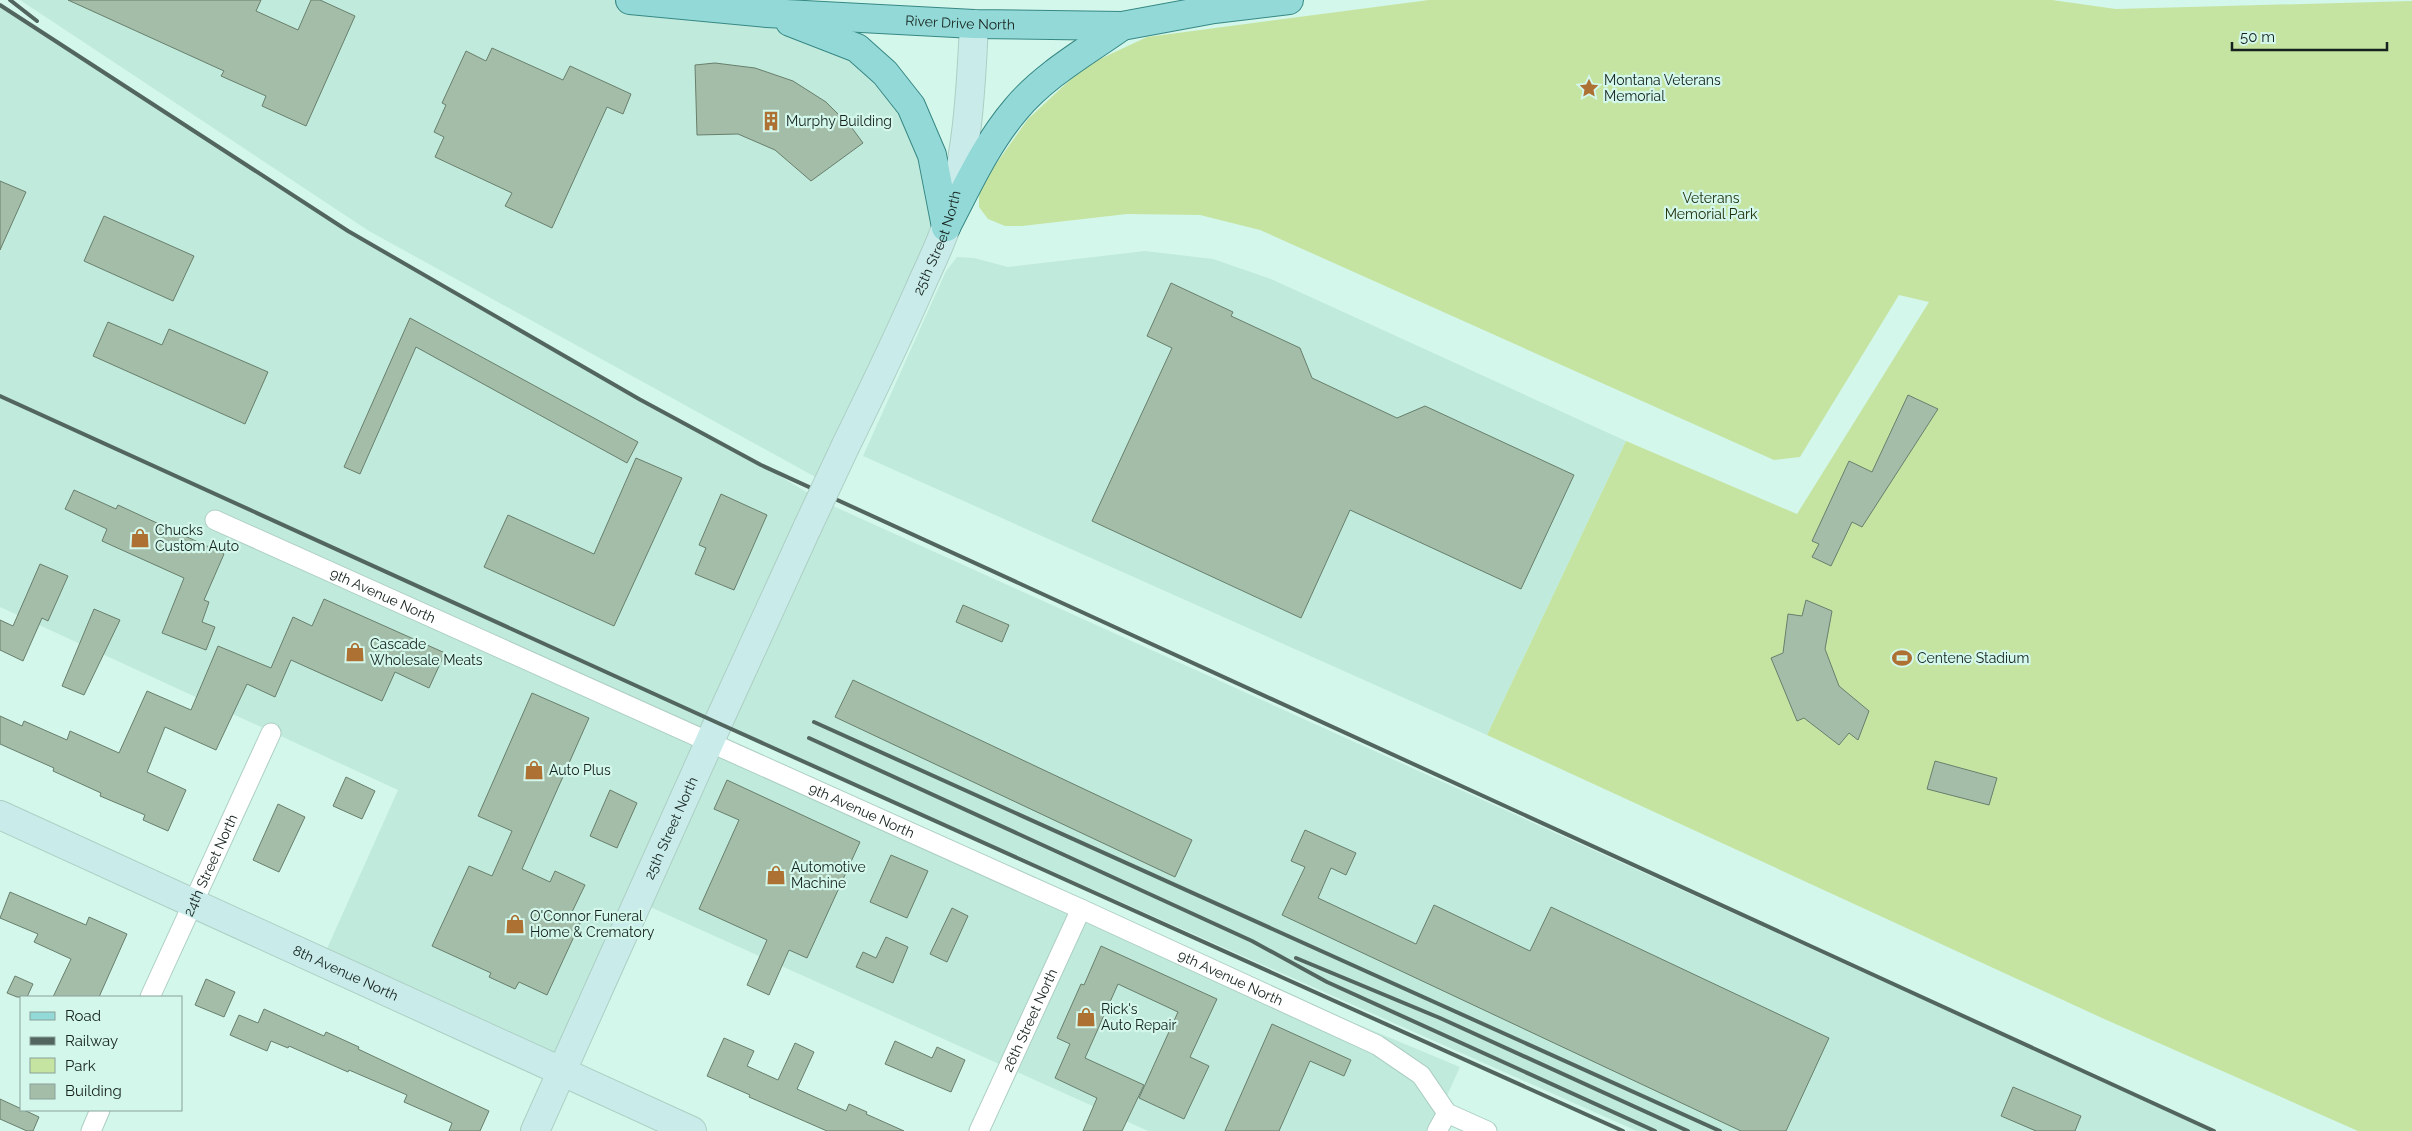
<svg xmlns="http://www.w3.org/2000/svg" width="2412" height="1131" viewBox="0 0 2412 1131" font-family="Raleway,sans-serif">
  <rect width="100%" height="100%" fill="#d4f7eb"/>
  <g fill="#c0eadb">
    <path d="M20 0H630L767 13 885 73 946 227 828 484 369 231Z"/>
    <path d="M0 7 91 62 349 231 488 313 639 399 761 465 820 500 2214 1131H1637L718 723 710 742 1081 909 1460 1067 1431 1131H1148L639 902 561 1072 321 962 398 790 0 607Z"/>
    <path d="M1145 251 1213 259 1271 279 1626 441 1487 735 863 456 946 271 957 257 974 258 1008 267Z"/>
  </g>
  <path fill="#c5e4a2" d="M1429 0H2052L2116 9 2412 1V1131H2358L2102 1018 1487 735 1626 441 1797 514 1929 302 1899 295 1800 457 1774 460 1260 230 1200 215 1127 214 1022 226H1005L988 219 979 207V192L986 178 1028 119 1085 66 1147 37Z"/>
  <g fill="#a4bda9" stroke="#687f6c">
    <path d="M68 0H261L256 11 298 30 311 0H320L355 16 306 126 262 106 266 96 221 76 224 71Z"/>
    <path d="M492 48 563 80 570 66 631 94 623 114 607 107 552 228 505 206 512 193 435 157 444 137 434 132 446 105 442 103 466 51 486 61Z"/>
    <path d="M715 63 755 68 793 81 826 102 852 128 863 143 811 181 775 150 738 134 697 135 695 65Z"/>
    <path d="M0 181 26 192 0 250Z"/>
    <path d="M104 216 194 256 173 301 84 261Z"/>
    <path d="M1171 283 1233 312 1231 316 1300 348 1312 378 1397 418 1425 406 1574 475 1521 589 1350 510 1301 618 1092 521 1172 348 1147 336Z"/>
    <path d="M410 318 638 442 627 463 416 347 360 474 344 467Z"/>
    <path d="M108 322 162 345 169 329 268 372 245 424 93 356Z"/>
    <path d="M1908 395 1938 409 1862 527 1852 522 1831 566 1812 557 1819 544 1812 541 1849 461 1872 472Z"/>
    <path d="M636 458 682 478 614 626 484 567 508 515 594 554Z"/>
    <path d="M74 490 116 509 118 505 224 554 204 600 209 602 202 622 215 627 206 650 162 633 184 578 102 541 107 529 65 509Z"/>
    <path d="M721 494 767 515 734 590 695 574 706 548 699 545Z"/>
    <path d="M40 564 68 576 48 621 42 618 23 661 0 650V620L13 626Z"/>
    <path d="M324 599 445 653 429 688 395 672 382 701 291 660 275 697 247 684 216 750 165 727 147 772 186 790 168 831 143 820 145 815 100 796 101 793 53 771 54 768 0 744V716L22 726 24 721 67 740 70 731 119 753 147 691 191 710 218 646 271 668 293 617 312 626Z"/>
    <path d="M1806 600 1832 611 1825 649 1839 686 1869 711 1858 740 1849 733 1839 745 1804 718 1797 721 1771 658 1783 653 1788 614 1802 616Z"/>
    <path d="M963 605 1009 625 1002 642 956 622Z"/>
    <path d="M94 609 120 620 84 695 62 686Z"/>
    <path d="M853 680 1192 840 1175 877 835 717Z"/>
    <path d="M532 693 589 718 522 869 550 882 555 871 585 885 572 912 583 917 547 995 519 982 515 989 489 977 491 973 432 946 469 866 492 876 512 831 478 816Z"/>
    <path d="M1935 761 1997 778 1989 805 1927 789Z"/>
    <path d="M346 777 375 791 362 819 333 806Z"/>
    <path d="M727 780 860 842 807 958 789 950 769 995 747 985 767 940 699 909 739 820 714 809Z"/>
    <path d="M610 790 637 803 617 848 590 836Z"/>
    <path d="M278 804 305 817 279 872 253 860Z"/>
    <path d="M1305 830 1356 853 1346 875 1331 868 1318 898 1416 944 1434 905 1530 951 1551 907 1829 1038 1786 1131H1741L1282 915 1305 867 1291 861Z"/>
    <path d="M891 855 928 871 907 918 870 902Z"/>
    <path d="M10 892 86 925 89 917 127 934 99 997H53L71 959 34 942 38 934 0 918Z"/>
    <path d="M952 908 968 916 947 962 930 954Z"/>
    <path d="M886 937 908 947 893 983 856 967 863 952 876 958Z"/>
    <path d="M1101 946 1217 999 1190 1057 1209 1066 1184 1119 1139 1098 1178 1012 1118 984 1085 1058 1144 1085 1122 1131H1083L1097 1098 1055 1078 1070 1044 1057 1038 1081 984 1084 985Z"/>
    <path d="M15 976 33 984 27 997H17L7 993Z"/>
    <path d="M206 979 235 992 224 1017 195 1005Z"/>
    <path d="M264 1009 324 1036 326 1032 359 1047 358 1049 489 1111 480 1131H449L452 1123 404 1102 407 1095 349 1070 348 1072 289 1046 288 1048 271 1041 267 1051 230 1035 239 1015 258 1023Z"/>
    <path d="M1272 1024 1351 1060 1344 1076 1310 1061 1279 1131H1225Z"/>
    <path d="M724 1038 754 1051 747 1066 778 1080 795 1043 814 1052 797 1089 846 1111 849 1104 867 1112 866 1114 904 1131H827L749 1097 750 1095 707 1076Z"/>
    <path d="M895 1041 932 1058 937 1047 965 1060 951 1092 885 1064Z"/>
    <path d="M2013 1087 2081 1116 2075 1131H2036L2001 1116Z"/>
    <path d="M0 1099 39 1117 33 1131H27L0 1119Z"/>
  </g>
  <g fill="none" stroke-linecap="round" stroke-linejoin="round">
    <defs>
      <g id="street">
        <path id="s1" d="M215 520 1081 909 1377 1045 1421 1075 1447 1113 1487 1131"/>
        <path id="s2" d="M150 997 271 733"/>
        <path d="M91 1131 100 1110"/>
        <path id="s3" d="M979 1131 1081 909"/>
        <path d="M1437 1131 1447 1113"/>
      </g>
      <g id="secondary">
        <path id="s4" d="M846 445C871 394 896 342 919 290 928 269 939 248 946 227 967 162 971 91 974 24"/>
        <path id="s5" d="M0 815 692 1131"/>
        <path id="s6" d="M535 1131 718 723 808 526"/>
      </g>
      <g id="primary">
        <path id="s7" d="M630 0 767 13 974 24 1122 26 1214 9 1289 0"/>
        <path d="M790 22 857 48 885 73 911 106 932 155 946 227"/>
        <path d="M946 227C967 187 986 144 1016 109 1044 75 1087 51 1122 26"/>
      </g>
    </defs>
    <use href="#street" stroke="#adcfc3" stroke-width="21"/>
    <use href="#secondary" stroke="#adcfc3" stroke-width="30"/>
    <use href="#primary" stroke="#378885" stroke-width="30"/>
    <use href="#street" stroke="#fff" stroke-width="19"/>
    <use href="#secondary" stroke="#c9eceb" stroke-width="28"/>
    <use href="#primary" stroke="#92d9d7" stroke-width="28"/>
    <g stroke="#52665f" stroke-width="4">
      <path d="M10 0 37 21"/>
      <path d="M0 5 348 231 639 399 761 465 2214 1131"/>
      <path d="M0 396 718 723 1623 1131"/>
      <path d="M814 722 1720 1131"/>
      <path d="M809 738 1252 941 1327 982 1655 1131"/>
      <path d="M1296 958 1440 1018 1688 1131"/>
    </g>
    <defs>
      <path id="secondary-bridge" d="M808 526 846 445"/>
    </defs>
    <use href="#secondary-bridge" stroke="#adcfc3" stroke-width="30" stroke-linecap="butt"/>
    <use href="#secondary-bridge" stroke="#c9eceb" stroke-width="28"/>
  </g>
  <defs>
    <symbol id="sight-bare" viewBox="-9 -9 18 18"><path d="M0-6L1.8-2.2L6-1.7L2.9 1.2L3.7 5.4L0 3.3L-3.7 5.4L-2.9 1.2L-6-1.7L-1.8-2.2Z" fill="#ad7133" stroke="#d4f7eb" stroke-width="2.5" paint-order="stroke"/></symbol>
    <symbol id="building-bare" viewBox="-9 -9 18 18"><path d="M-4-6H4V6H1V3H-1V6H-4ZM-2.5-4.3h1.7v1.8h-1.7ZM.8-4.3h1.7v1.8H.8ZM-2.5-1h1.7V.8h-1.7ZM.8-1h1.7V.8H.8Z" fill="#ad7133" stroke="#d4f7eb" stroke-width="2.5" paint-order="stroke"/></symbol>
    <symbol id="shop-bare" viewBox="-9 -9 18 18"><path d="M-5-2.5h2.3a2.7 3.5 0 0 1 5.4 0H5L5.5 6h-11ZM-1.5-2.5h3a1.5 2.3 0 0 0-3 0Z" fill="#ad7133" stroke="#d4f7eb" stroke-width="2.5" paint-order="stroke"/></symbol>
    <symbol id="stadium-bare" viewBox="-9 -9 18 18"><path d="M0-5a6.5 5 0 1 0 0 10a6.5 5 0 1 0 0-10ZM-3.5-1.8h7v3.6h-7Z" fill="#ad7133" stroke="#d4f7eb" stroke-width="2.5" paint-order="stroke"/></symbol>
  </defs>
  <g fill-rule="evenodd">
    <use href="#sight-bare" x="1575" y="74" width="28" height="28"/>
    <use href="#building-bare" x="757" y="107" width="28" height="28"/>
    <use href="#shop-bare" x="126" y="524" width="28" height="28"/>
    <use href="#shop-bare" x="341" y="638" width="28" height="28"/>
    <use href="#stadium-bare" x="1888" y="644" width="28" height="28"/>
    <use href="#shop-bare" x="520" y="756" width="28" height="28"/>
    <use href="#shop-bare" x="762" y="861" width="28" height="28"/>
    <use href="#shop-bare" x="501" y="910" width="28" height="28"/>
    <use href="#shop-bare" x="1072" y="1003" width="28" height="28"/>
  </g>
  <g text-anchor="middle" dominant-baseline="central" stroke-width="4.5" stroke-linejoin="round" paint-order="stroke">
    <g font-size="14" fill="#15221d" stroke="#d4f7eb">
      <text stroke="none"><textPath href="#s7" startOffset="331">River Drive North</textPath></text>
      <text stroke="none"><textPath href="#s4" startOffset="222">25th Street North</textPath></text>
      <text stroke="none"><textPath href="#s1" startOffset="184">9th Avenue North</textPath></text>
      <text stroke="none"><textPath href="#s1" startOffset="709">9th Avenue North</textPath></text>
      <text stroke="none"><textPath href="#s6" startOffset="332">25th Street North</textPath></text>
      <text stroke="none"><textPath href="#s2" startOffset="145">24th Street North</textPath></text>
      <text stroke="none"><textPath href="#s5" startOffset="380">8th Avenue North</textPath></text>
      <text stroke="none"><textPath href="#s1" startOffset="1114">9th Avenue North</textPath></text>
      <text stroke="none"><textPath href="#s3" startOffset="122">26th Street North</textPath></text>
    </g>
    <g font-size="14" fill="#15221d" stroke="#d4f7eb" text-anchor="start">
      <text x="1604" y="80">Montana Veterans<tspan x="1604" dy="16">Memorial</tspan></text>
      <text x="786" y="121">Murphy Building</text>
      <text x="155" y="530">Chucks<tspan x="155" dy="16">Custom Auto</tspan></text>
      <text x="370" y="644">Cascade<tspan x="370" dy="16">Wholesale Meats</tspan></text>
      <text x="1917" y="658">Centene Stadium</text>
      <text x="549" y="770">Auto Plus</text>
      <text x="791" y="867">Automotive<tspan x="791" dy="16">Machine</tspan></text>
      <text x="530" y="916">O'Connor Funeral<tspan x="530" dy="16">Home &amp; Crematory</tspan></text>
      <text x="1101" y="1009">Rick's<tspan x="1101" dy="16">Auto Repair</tspan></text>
    </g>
    <g font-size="14" fill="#23320e" stroke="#d4f7eb">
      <text x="1711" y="198">Veterans<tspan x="1711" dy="16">Memorial Park</tspan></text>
    </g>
  </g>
  <rect x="20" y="996" width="162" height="115" fill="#d4f7eb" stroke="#88a299"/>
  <rect x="30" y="1012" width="25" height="8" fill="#92d9d7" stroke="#88a299"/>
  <text x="65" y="1021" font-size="15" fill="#15221d">Road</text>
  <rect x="30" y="1037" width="25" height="8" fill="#52665f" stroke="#88a299"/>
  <text x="65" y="1046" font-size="15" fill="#15221d">Railway</text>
  <rect x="30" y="1058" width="25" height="15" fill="#c5e4a2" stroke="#88a299"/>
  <text x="65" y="1071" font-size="15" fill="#15221d">Park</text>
  <rect x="30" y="1084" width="25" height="15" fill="#a4bda9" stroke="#88a299"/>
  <text x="65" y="1096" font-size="15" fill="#15221d">Building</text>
  <path d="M2232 42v8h155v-8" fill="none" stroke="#15221d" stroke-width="2.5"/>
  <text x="2240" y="42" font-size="15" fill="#15221d" stroke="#d4f7eb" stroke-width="4" paint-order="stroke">50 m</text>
</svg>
